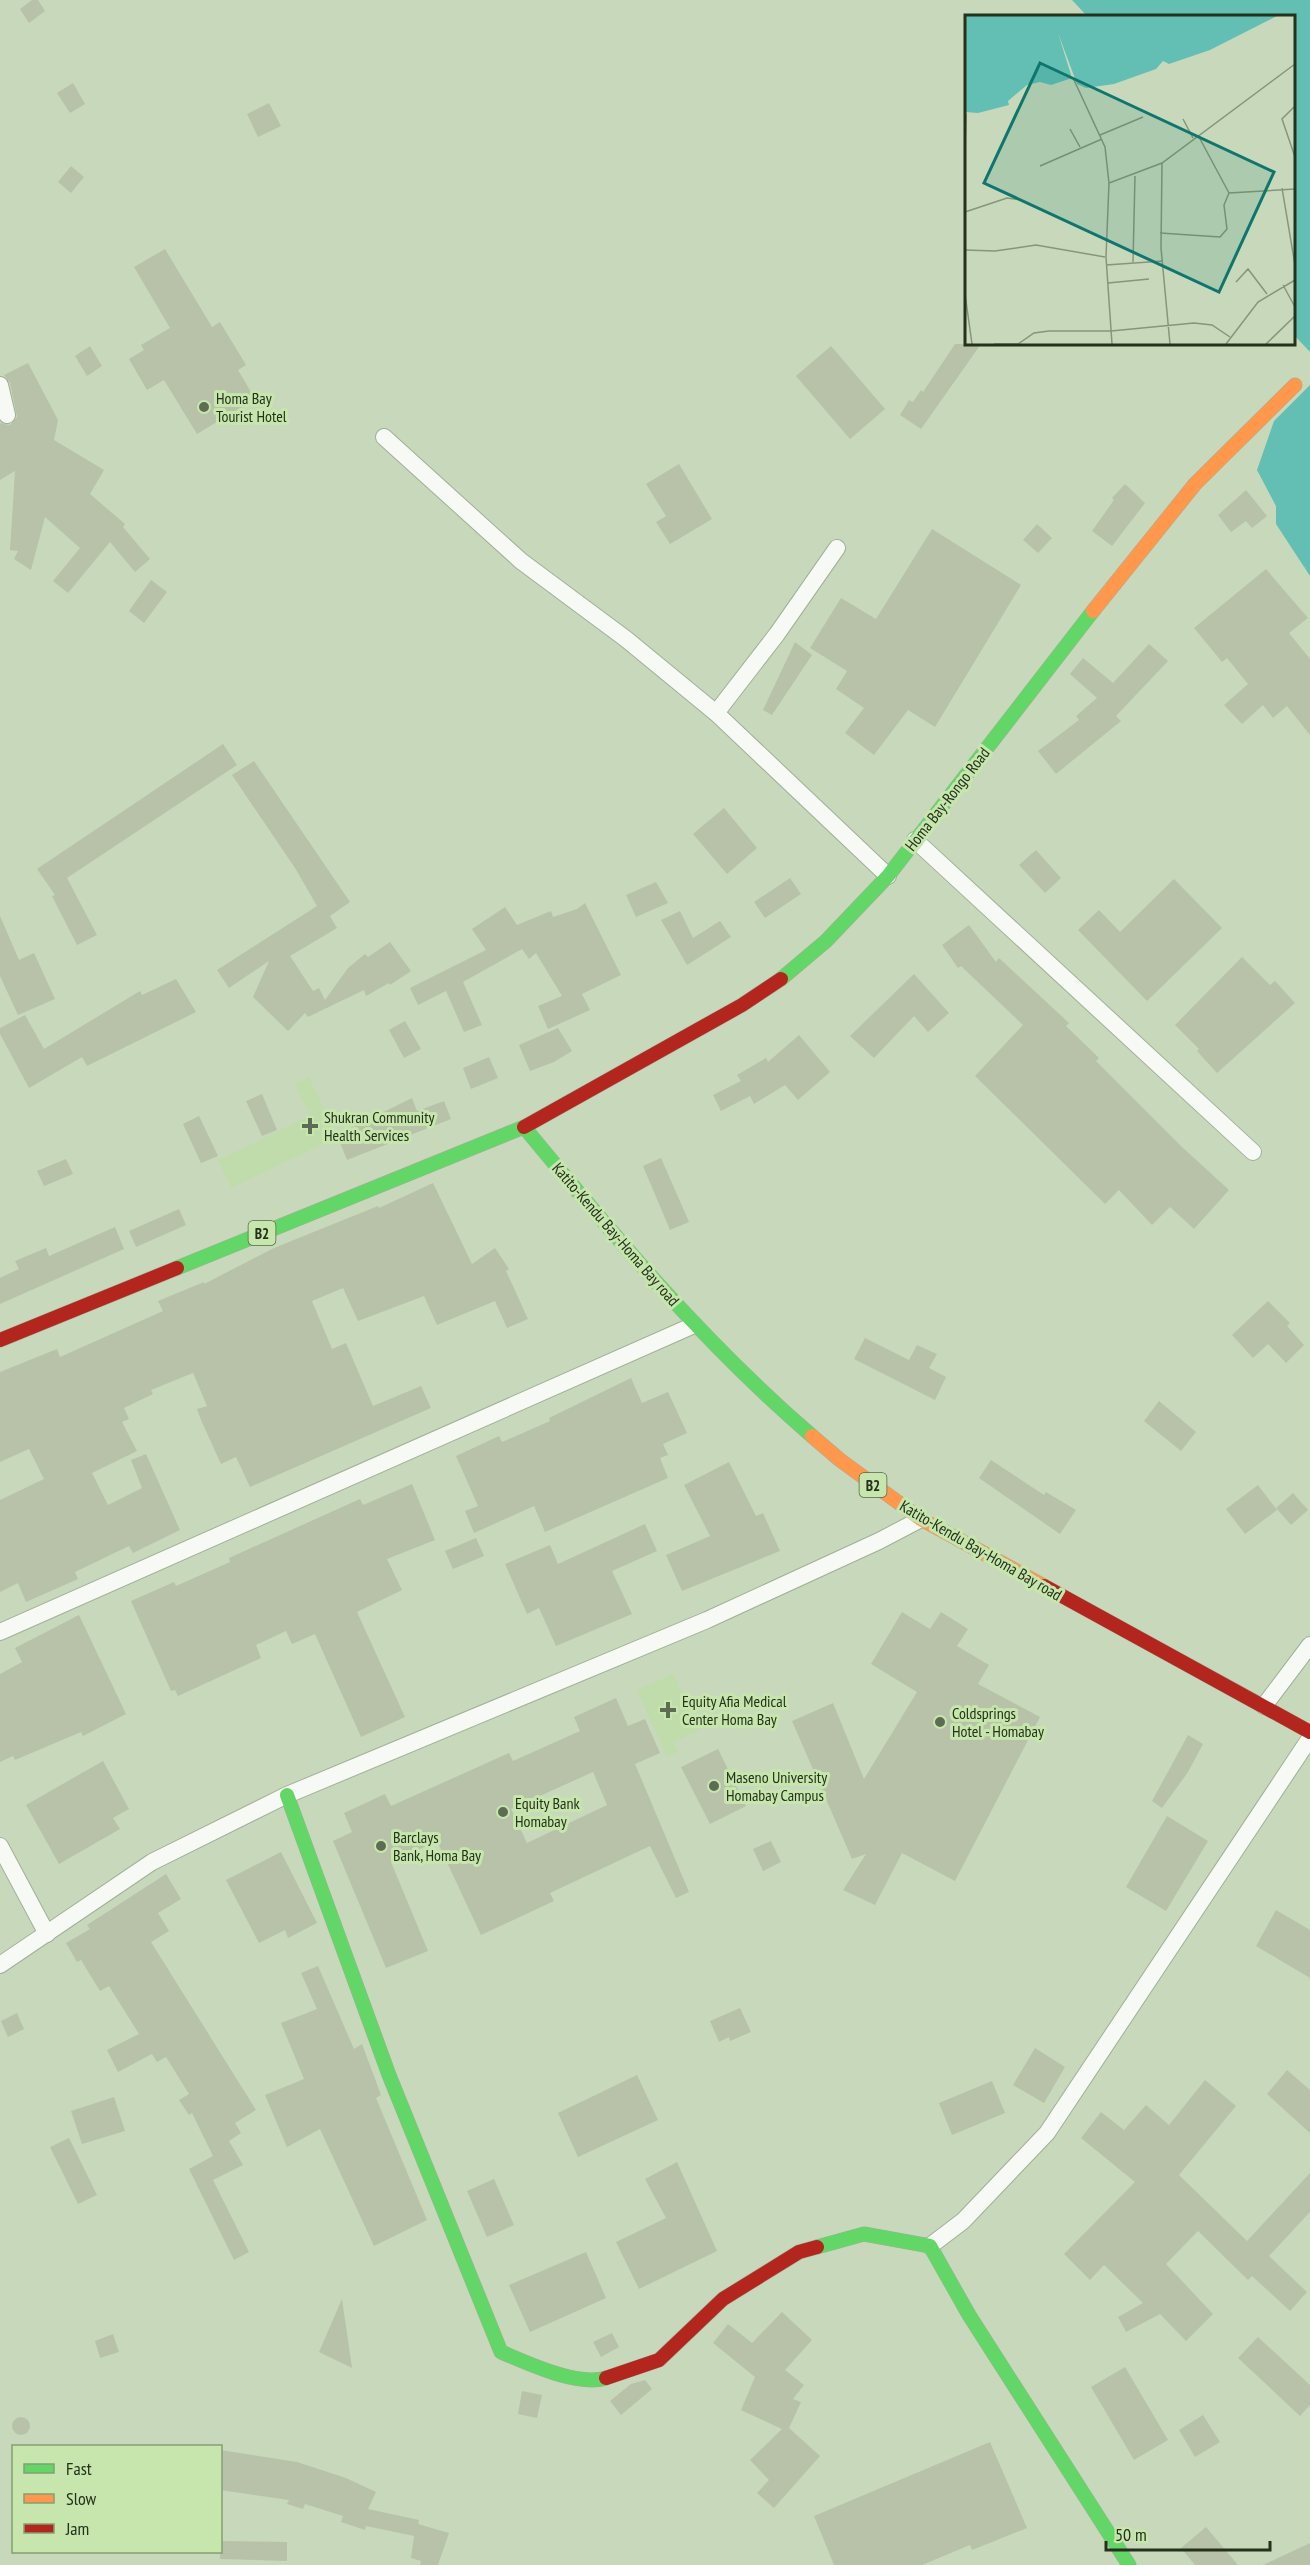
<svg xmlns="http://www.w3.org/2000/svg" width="1310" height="2565" viewBox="0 0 1310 2565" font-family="'PT Sans Narrow',sans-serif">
  <rect width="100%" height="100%" fill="#c7d9ba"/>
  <g fill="#c0dcab">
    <path d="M309 1077 337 1137 231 1188 218 1160 310 1116 295 1084Z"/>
    <path d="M673 1674 699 1730 673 1742 678 1752 667 1757 637 1690Z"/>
  </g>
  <g fill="#63bfb3">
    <path d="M1072 0H1310V352L1294 335V16H1087Z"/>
    <path d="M1310 385V576L1276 524V506L1257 470 1274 421Z"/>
  </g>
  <g fill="#b8c2a8" fill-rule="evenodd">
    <path d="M32 0H38L45 11 29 23 20 9Z"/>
    <path d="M73 83 85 104 70 113 57 93Z"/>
    <path d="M269 103 281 126 258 137 247 114Z"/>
    <path d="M71 166 84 177 71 193 58 182Z"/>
    <path d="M165 249 212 327 220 322 246 365 238 370 255 399 197 434 164 380 147 390 129 359 144 350 141 345 170 328 134 267Z"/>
    <path d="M955 344H981L921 429 900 415 909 400 913 402 921 390 923 392Z"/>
    <path d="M90 346 102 366 87 376 75 356Z"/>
    <path d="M831 346 885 409 850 439 796 376Z"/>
    <path d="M28 363 58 420 54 440 104 470 90 494 125 524 123 527 150 559 135 572 110 542 68 593 53 581 80 548 45 517 31 570 14 559 18 551 10 550 15 471 0 480V423L10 425 17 417 10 383 4 375Z"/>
    <path d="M679 464 712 519 670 544 656 522 666 516 646 484Z"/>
    <path d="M1125 484 1145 503 1112 546 1092 531 1114 500 1112 498Z"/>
    <path d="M1246 490 1267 516 1252 528 1246 521 1231 532 1218 515Z"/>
    <path d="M1037 524 1052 538 1038 553 1023 540Z"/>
    <path d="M932 529 1021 585 935 727 908 710 874 755 845 733 864 708 836 689 847 671 810 648 841 598 876 619Z"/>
    <path d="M1266 569 1308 618 1289 633 1310 659V735L1287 706 1273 718 1263 705 1242 724 1224 705 1248 684 1227 658 1222 662 1194 628Z"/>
    <path d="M151 580 167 592 144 623 129 611Z"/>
    <path d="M795 642 812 655 772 715 763 710Z"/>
    <path d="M1149 644 1168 661 1116 716 1121 721 1056 774 1038 751 1079 720 1076 716 1097 698 1070 674 1083 658 1113 683Z"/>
    <path d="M223 744 237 765 67 878 97 935 77 945 52 896 55 895 37 869Z"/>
    <path d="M254 761 350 902 330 916 337 928 290 956 313 991 319 988 325 1000 348 968 365 954 368 957 390 942 411 971 390 985 389 983 366 996 364 990 308 1017 305 1013 288 1031 253 997 269 961 229 988 217 970 317 906 295 868 232 775Z"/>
    <path d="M724 808 757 848 727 874 693 834Z"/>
    <path d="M1036 850 1061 878 1045 893 1019 865Z"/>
    <path d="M790 878 801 894 765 918 754 902Z"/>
    <path d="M1174 879 1222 928 1147 1001 1078 930 1099 910 1120 932Z"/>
    <path d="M656 882 668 903 636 917 626 895Z"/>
    <path d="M585 903 621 975 582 994 590 1010 548 1029 538 1006 562 996 536 953 529 959 522 949 463 982 482 1025 464 1032 446 991 418 1005 410 988 486 950 472 929 505 907 517 925 551 911 553 917 577 909Z"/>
    <path d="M680 911 693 938 720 921 731 937 687 965 661 920Z"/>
    <path d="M0 916 19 960 34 953 55 999 18 1015 0 976Z"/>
    <path d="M969 925 996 962 999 958 1069 1023 1066 1026 1099 1058 1096 1061 1181 1146 1229 1190 1194 1229 1170 1207 1152 1225 1119 1190 1105 1204 975 1076 1023 1025 961 966 958 968 942 945Z"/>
    <path d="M1242 957 1270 985 1275 981 1295 1003 1217 1073 1197 1051 1199 1049 1175 1025Z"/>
    <path d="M914 974 949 1013 928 1032 914 1016 874 1058 850 1036Z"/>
    <path d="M176 979 196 1012 87 1066 82 1057 29 1088 0 1034V1028L25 1015 44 1049 140 991 142 995Z"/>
    <path d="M405 1021 421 1049 404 1058 389 1030Z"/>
    <path d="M558 1028 572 1051 554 1062 530 1071 519 1045Z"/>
    <path d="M799 1035 830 1072 798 1100 785 1085 754 1104 750 1096 721 1111 713 1095 741 1081 737 1075 766 1058 768 1062Z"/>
    <path d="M489 1057 498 1078 471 1089 463 1068Z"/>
    <path d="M262 1094 277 1130 262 1136 246 1101Z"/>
    <path d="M412 1098 417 1111 444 1101 451 1119 347 1160 337 1135Z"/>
    <path d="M199 1116 218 1156 201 1163 183 1124Z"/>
    <path d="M661 1158 689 1222 670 1230 643 1166Z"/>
    <path d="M66 1159 73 1174 44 1186 37 1171Z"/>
    <path d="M433 1183 472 1264 495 1248 509 1269 506 1271 528 1319 507 1328 495 1301 437 1325 424 1296 358 1321 343 1288 312 1301 332 1349 346 1343 373 1406 421 1386 431 1408 250 1487 236 1457 221 1464 201 1420 197 1409 207 1406 193 1373 151 1390 153 1394 124 1408 129 1419 122 1422 137 1451 92 1473 108 1505 142 1488 131 1460 146 1454 180 1530 133 1553 129 1546 75 1572 78 1579 26 1602 18 1583 0 1592V1500L44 1479 29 1449 0 1462V1372L57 1349 60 1357 163 1311 158 1301 204 1282V1284L274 1248 378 1206 379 1208Z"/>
    <path d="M179 1209 186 1225 136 1247 129 1231Z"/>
    <path d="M115 1227 124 1249 0 1304V1278L19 1269 15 1261 46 1248 49 1256Z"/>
    <path d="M1268 1301 1290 1323 1287 1326 1304 1345 1286 1363 1268 1344 1253 1358 1232 1335Z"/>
    <path d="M865 1338 909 1360 917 1345 937 1354 929 1368 946 1377 935 1400 854 1359Z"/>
    <path d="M631 1378 642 1403 668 1392 687 1433 663 1444 668 1455 660 1458 668 1478 545 1532 534 1506 474 1533 465 1511 478 1506 456 1456 499 1436 502 1442 550 1421 549 1418Z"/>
    <path d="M1159 1401 1196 1432 1181 1451 1144 1421Z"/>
    <path d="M991 1460 1044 1495 1046 1492 1076 1510 1060 1534 979 1478Z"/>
    <path d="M729 1462 756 1516 763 1513 780 1551 682 1591 666 1555 710 1536 684 1485Z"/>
    <path d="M412 1484 435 1540 387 1559 402 1590 357 1612 405 1717 361 1737 315 1634 292 1644 286 1631 256 1645 261 1658 178 1696 175 1690 171 1691 131 1601 174 1582 176 1586 230 1562 229 1558 360 1499 363 1505Z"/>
    <path d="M1258 1485 1277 1510 1245 1534 1226 1509Z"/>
    <path d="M1293 1493 1308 1510 1291 1525 1276 1508Z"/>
    <path d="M645 1524 657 1551 612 1571 632 1614 556 1646 539 1608 527 1614 505 1564 550 1545 558 1564Z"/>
    <path d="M476 1538 484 1556 453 1569 445 1551Z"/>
    <path d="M902 1612 930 1629 941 1612 968 1629 957 1646 989 1665 978 1684 1040 1717 955 1881 902 1853 875 1905 843 1890 866 1854 852 1859 792 1721 833 1703 864 1779 917 1692 871 1664Z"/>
    <path d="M79 1615 126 1714 83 1736 81 1732 15 1760 13 1756 0 1762V1674L22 1662 15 1648Z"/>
    <path d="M616 1698 628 1726 645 1719 660 1753 635 1764 689 1892 676 1898 650 1846 550 1893 554 1901 481 1935 437 1841 391 1862 428 1951 386 1968 333 1841 352 1832 344 1813 385 1794 391 1806 509 1753 513 1761 580 1731 574 1717ZM593 1772 607 1805 527 1843 511 1809Z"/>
    <path d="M1188 1735 1203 1744 1188 1772 1162 1808 1152 1801Z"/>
    <path d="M718 1749 746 1806 710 1824 681 1767Z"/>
    <path d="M103 1761 129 1809 113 1818 120 1829 59 1864 26 1805Z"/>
    <path d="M1167 1816 1208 1841 1166 1911 1126 1887Z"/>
    <path d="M771 1841 781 1862 763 1871 753 1849Z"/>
    <path d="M281 1852 317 1923 288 1938 285 1930 259 1943 226 1880Z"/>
    <path d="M166 1874 181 1899 158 1913 169 1931 151 1942 256 2110 235 2123 241 2133 229 2141 243 2165 213 2180 249 2252 234 2260 189 2169 213 2156 192 2113 189 2115 179 2100 189 2094 166 2057 157 2062 152 2054 118 2072 107 2050 139 2034 109 1986 100 1991 81 1960 77 1962 66 1943 90 1929 87 1925Z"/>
    <path d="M1276 1910 1310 1930V1978L1256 1946Z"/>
    <path d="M318 1966 354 2049 362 2044 381 2095 376 2098 427 2220 374 2246 320 2129 287 2147 265 2095 304 2079 281 2023 317 2009 301 1973Z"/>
    <path d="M740 2008 751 2032 730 2041 729 2037 719 2042 710 2021Z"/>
    <path d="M17 2013 24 2029 8 2037 1 2021Z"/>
    <path d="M1035 2048 1065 2067 1044 2103 1013 2085Z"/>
    <path d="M1287 2070 1310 2090V2133L1267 2094Z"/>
    <path d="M637 2075 658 2120 578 2157 558 2113Z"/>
    <path d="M1205 2080 1236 2106 1179 2175 1247 2241 1310 2173V2212L1269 2256 1307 2292 1290 2311 1252 2276 1248 2280 1198 2231 1166 2264 1213 2314 1186 2341 1160 2314 1126 2332 1118 2317 1143 2303 1104 2265 1090 2280 1064 2254 1135 2182 1081 2138 1101 2112 1124 2130 1146 2105 1169 2125Z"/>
    <path d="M992 2081 1005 2113 952 2135 939 2103Z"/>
    <path d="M114 2097 125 2131 82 2144 71 2111Z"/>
    <path d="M69 2138 97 2195 78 2204 50 2147Z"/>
    <path d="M677 2162 717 2251 639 2289 616 2242 666 2218 645 2179Z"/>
    <path d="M494 2179 514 2225 487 2237 467 2191Z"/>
    <path d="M586 2252 606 2298 530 2332 509 2285Z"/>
    <path d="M342 2299 352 2368 319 2352Z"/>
    <path d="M782 2312 812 2340 785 2370 804 2385 793 2399 801 2402 789 2428 820 2456 774 2508 757 2493 769 2480 750 2460 782 2429 741 2410 755 2377 713 2343 728 2324 752 2343Z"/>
    <path d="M612 2333 619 2347 601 2357 593 2342Z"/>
    <path d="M113 2334 119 2352 100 2358 95 2341Z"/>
    <path d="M1258 2337 1310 2385V2405L1300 2416 1238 2358Z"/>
    <path d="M1125 2367 1168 2440 1134 2460 1091 2387Z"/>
    <path d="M645 2380 652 2389 621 2415 610 2401 631 2384Z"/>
    <path d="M522 2391 542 2395 537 2418 518 2414Z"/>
    <path d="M1203 2415 1220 2442 1195 2457 1179 2430Z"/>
    <circle cx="21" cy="2426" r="9"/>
    <path d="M990 2442 1027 2528 972 2550 970 2545 922 2565H834L814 2516Z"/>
    <path d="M220 2450 297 2462 346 2478 376 2492 368 2509 419 2520 418 2524 449 2533 438 2565H420L421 2561 411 2558 414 2536 366 2526 365 2530 341 2522 343 2516 305 2504 303 2509 287 2504 289 2500 220 2490Z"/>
    <path d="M1206 2527 1238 2565H1195L1181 2548Z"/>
    <path d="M220 2541 287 2542V2561L220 2559Z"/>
    <path d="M1310 2543V2565H1263Z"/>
  </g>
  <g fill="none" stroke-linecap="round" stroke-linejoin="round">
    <defs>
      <g id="street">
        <path d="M0 385 7 415"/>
        <path d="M384 437 521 561 626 639 716 713 888 876"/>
        <path d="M716 713 777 634 837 548"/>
        <path d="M915 840 1253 1152"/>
        <path d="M0 1632 694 1325"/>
        <path d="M1264 1706 1310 1645"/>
        <path d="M0 1846 47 1934"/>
        <path d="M0 1965 152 1862 287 1795 707 1620 879 1541 921 1519"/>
        <path d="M930 2246 963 2221 1047 2133 1310 1738"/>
      </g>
      <g id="fast">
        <path d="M781 979 826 941 888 876 1093 611"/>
        <path d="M177 1268 524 1127C614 1236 704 1343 812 1436"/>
        <path d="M287 1795 389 2075 501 2352C528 2363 577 2387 606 2378"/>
        <path d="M817 2247 864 2234 930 2246 969 2315 1129 2565"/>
      </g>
      <g id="slow">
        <path d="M1093 611 1195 484 1295 385"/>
        <path d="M812 1436 840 1460 921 1519 1044 1586"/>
      </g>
      <g id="jam">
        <path d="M524 1127 742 1005 781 979"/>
        <path d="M0 1340 177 1268"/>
        <path d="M1044 1586 1310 1732"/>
        <path d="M606 2378 659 2360 723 2299 799 2252 817 2247"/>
      </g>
    </defs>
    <use href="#street" stroke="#a2af97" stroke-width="18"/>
    <use href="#fast" stroke="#a2af97" stroke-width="15"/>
    <use href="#slow" stroke="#a2af97" stroke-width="15"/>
    <use href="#jam" stroke="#a2af97" stroke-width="15"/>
    <use href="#street" stroke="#f7f9f5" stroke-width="16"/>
    <use href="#fast" stroke="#63d668" stroke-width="14"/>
    <use href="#slow" stroke="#ff974d" stroke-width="14"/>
    <use href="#jam" stroke="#b3261e" stroke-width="14"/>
  </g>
  <g fill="#5e6c53" stroke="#c6e6ad" stroke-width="2">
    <circle cx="204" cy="407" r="6"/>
    <path d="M307 1117h6v6h6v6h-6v6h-6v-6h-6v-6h6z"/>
    <path d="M665 1701h6v6h6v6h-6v6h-6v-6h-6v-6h6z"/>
    <circle cx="940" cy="1722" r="6"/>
    <circle cx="714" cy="1786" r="6"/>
    <circle cx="503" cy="1812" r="6"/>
    <circle cx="381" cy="1846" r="6"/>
  </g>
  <g text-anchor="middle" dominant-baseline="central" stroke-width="6" stroke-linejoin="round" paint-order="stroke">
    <g fill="#c6e6ad" stroke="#556747" stroke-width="1.5">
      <rect x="248.5" y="1221" width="27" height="24" rx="4.5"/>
      <rect x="859.5" y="1473" width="27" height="24" rx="4.5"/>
    </g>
    <g font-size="15" font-weight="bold" fill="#25311b">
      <text x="262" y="1233">B2</text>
      <text x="873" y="1485">B2</text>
    </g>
    <g font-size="16" fill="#25311b" stroke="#c6e6ad" text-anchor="start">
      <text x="216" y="398">Homa Bay<tspan x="216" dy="18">Tourist Hotel</tspan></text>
      <text x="324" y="1117">Shukran Community<tspan x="324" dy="18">Health Services</tspan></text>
      <text x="682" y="1701">Equity Afia Medical<tspan x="682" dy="18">Center Homa Bay</tspan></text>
      <text x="952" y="1713">Coldsprings<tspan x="952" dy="18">Hotel - Homabay</tspan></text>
      <text x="726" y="1777">Maseno University<tspan x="726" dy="18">Homabay Campus</tspan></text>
      <text x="515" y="1803">Equity Bank<tspan x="515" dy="18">Homabay</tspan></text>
      <text x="393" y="1837">Barclays<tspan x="393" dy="18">Bank, Homa Bay</tspan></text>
    </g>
    <g font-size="16" fill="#25311b" stroke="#c6e6ad">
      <text transform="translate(947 799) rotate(-52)">Homa Bay-Rongo Road</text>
      <text transform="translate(616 1234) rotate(49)">Katito-Kendu Bay-Homa Bay road</text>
      <text transform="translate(981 1550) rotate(30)">Katito-Kendu Bay-Homa Bay road</text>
    </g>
  </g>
  <g transform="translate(965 15)">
    <rect width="330" height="330" fill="#c7d9ba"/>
    <path d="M0 1H312L245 35 204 49 198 46 191 54 149 69 121 73 112 69 93 18 107 63 86 70 75 67 62 70 43 86 44 90 13 98 0 97Z" fill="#63bfb3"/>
    <path fill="none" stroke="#86967a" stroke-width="1.5" d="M109 65 140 132 144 168M330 91 317 104 330 142M218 104 228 123M105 114 115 132M135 120 178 102M234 122 264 178M0 134 1 99M197 148 196 233 205 329M75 151 137 124M317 173 330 250M0 197 42 183 57 185M195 218 255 222 262 214 259 190 264 178 330 174M0 235 30 236 71 230 140 242M168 247 170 161M141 250 198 246M271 267 283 254 302 279M143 268 184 264M318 270 330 292M0 279 7 329M29 329H53L69 318 84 316H146L229 308 247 310 265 322M147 329 141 242 144 168 197 148 330 49M261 329 293 287 330 265M301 329 330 301"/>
    <path fill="#0f766e" fill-opacity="0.15" stroke="#0f766e" stroke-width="3" d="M75 48 309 157 254 277 19 168Z"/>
    <rect width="330" height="330" fill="none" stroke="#25311b" stroke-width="3"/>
  </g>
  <rect x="12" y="2445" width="210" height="108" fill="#c6e6ad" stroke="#869e73" stroke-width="1.5"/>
  <rect x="24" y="2464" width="30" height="9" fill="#63d668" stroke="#869e73" stroke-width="1.5"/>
  <text x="66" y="2475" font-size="18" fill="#25311b">Fast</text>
  <rect x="24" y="2494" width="30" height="9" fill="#ff974d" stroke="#869e73" stroke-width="1.5"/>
  <text x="66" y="2505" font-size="18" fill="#25311b">Slow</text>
  <rect x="24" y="2524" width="30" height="9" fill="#b3261e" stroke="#869e73" stroke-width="1.5"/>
  <text x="66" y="2535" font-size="18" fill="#25311b">Jam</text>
  <path d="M1106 2541v9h164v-9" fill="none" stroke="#25311b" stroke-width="3"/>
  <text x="1115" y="2541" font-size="18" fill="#25311b" stroke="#c6e6ad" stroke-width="4.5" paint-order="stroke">50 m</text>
</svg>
